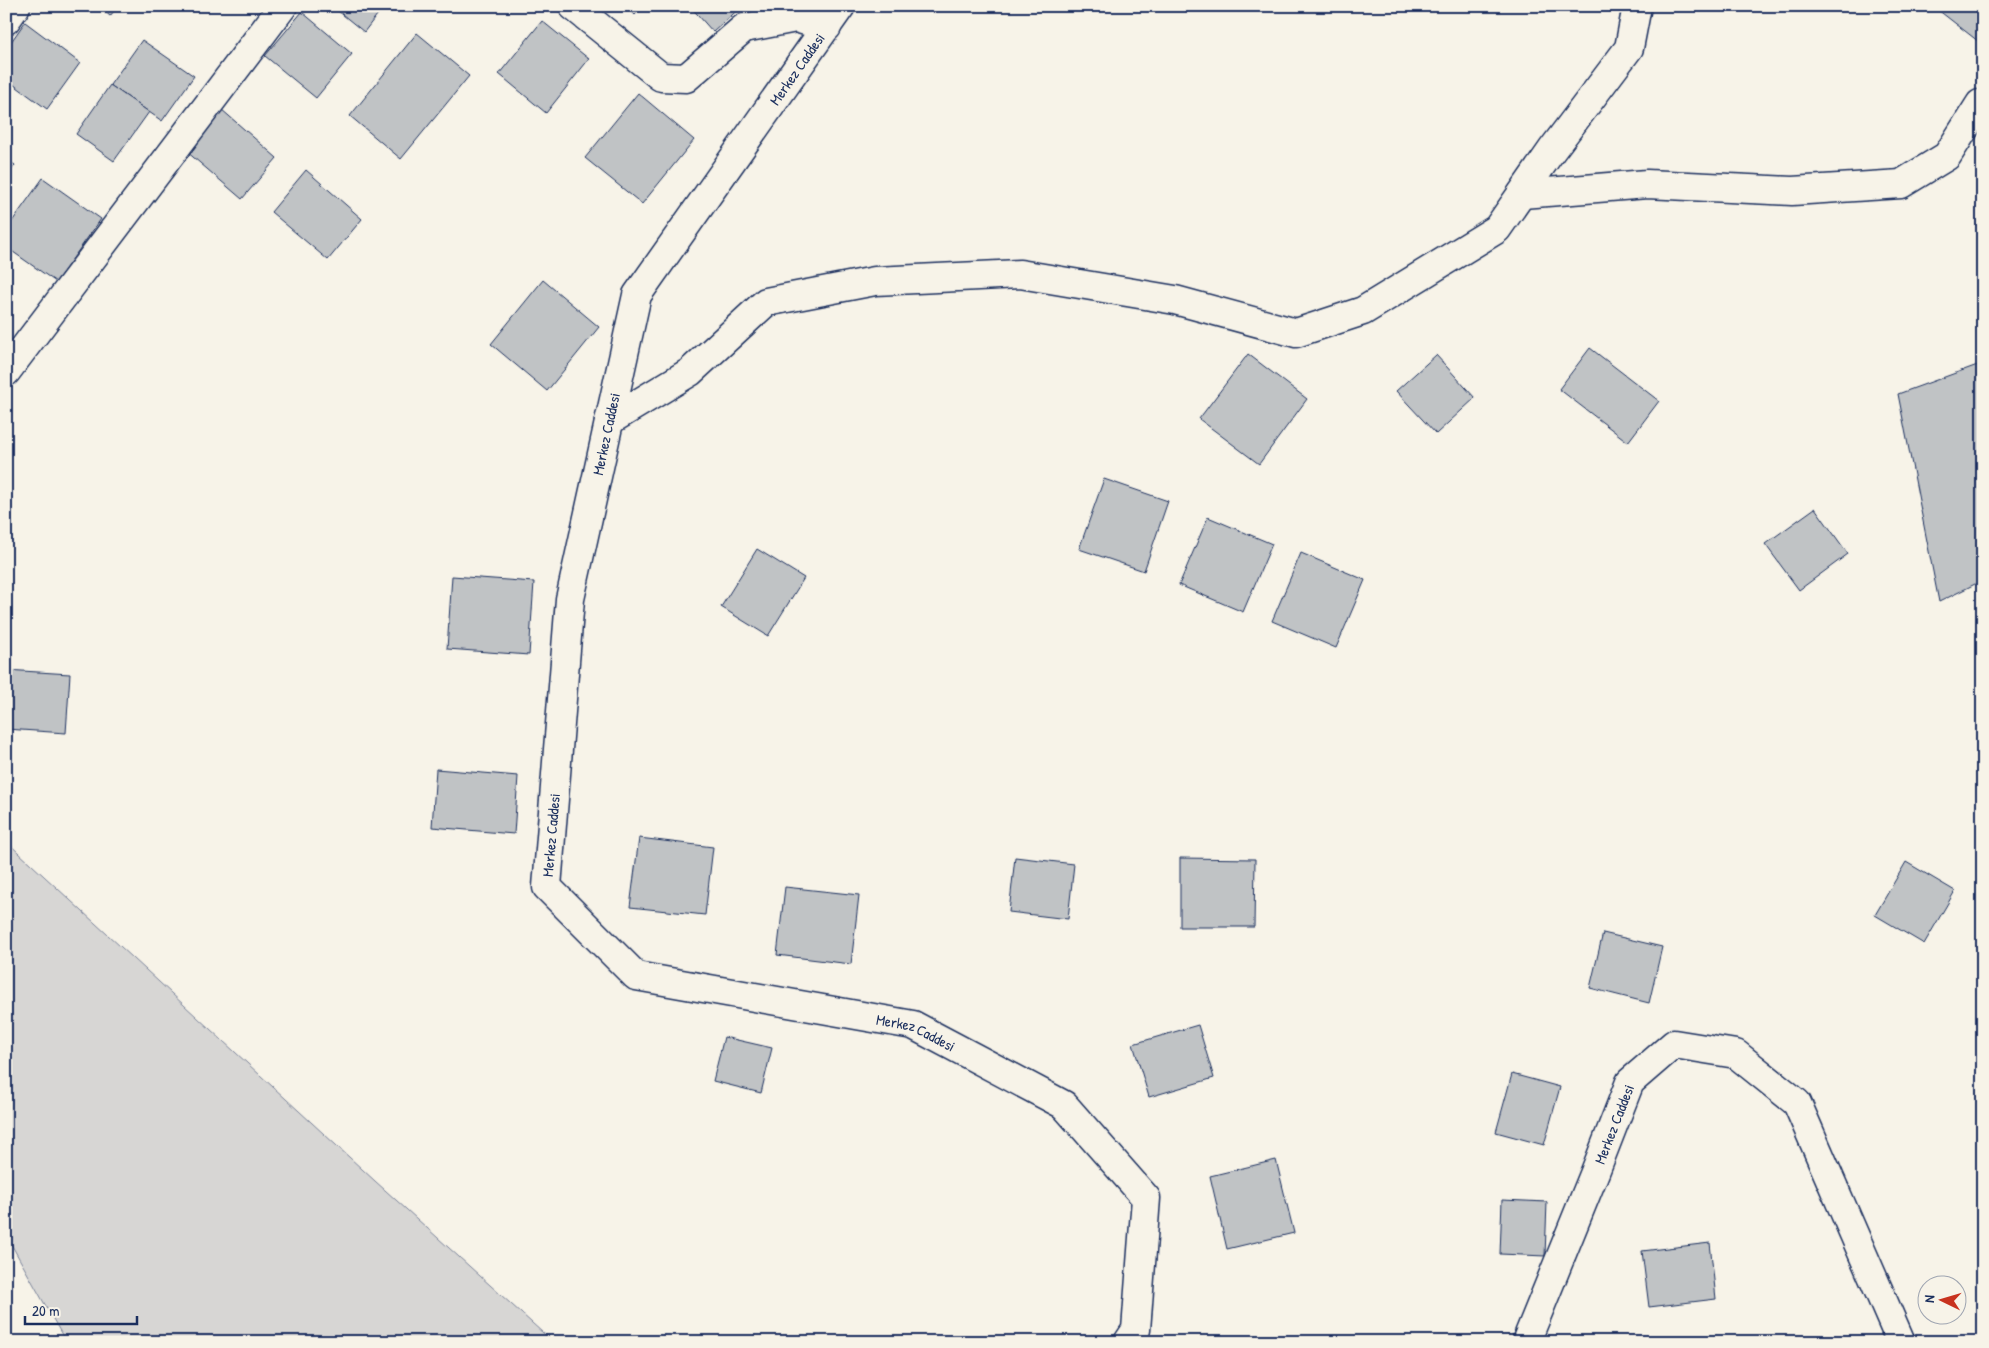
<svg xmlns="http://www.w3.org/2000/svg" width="1989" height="1348" viewBox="0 0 1989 1348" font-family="'Patrick Hand',sans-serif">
  <rect width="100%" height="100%" fill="#f7f3e8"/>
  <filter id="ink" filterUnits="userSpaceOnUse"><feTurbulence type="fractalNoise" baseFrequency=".02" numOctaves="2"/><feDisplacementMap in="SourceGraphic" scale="10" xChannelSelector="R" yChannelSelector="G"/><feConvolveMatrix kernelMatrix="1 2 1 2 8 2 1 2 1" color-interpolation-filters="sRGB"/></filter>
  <g filter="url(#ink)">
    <path fill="#d7d6d4" stroke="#798299" d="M6 841 375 1181 553 1342H66L6 1235Z"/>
    <g fill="#c0c3c5" stroke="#1b2f5e">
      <path d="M98 6H118L110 16Z"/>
      <path d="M332 6H384L364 32Z"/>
      <path d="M626 6H643L635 15Z"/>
      <path d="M690 6H742L713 32Z"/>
      <path d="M1933 6H1983V45Z"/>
      <path d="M302 12 352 54 316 98 265 56Z"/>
      <path d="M542 21 589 59 546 113 499 74Z"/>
      <path d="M25 22 80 63 47 109 6 79V49Z"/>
      <path d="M417 33 469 76 401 159 350 116Z"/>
      <path d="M142 40 194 76 162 121 110 85Z"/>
      <path d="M110 85 149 112 114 161 76 134Z"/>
      <path d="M638 93 694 140 642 204 585 158Z"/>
      <path d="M221 109 277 158 242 199 186 151Z"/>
      <path d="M6 159 15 165 6 178Z"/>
      <path d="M306 170 362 219 328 260 271 212Z"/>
      <path d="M43 178 101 219 56 282 6 247V230Z"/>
      <path d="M543 280 599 327 547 391 491 344Z"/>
      <path d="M1590 348 1659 401 1628 442 1559 389Z"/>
      <path d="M1248 354 1307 399 1259 464 1199 419Z"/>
      <path d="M1436 355 1475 398 1436 434 1396 391Z"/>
      <path d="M1983 363V580L1939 602 1898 394Z"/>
      <path d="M1104 479 1168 501 1144 571 1079 549Z"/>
      <path d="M1815 508 1848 554 1799 590 1765 544Z"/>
      <path d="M1208 517 1272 544 1243 612 1179 585Z"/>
      <path d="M757 549 804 578 768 636 721 607Z"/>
      <path d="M1301 553 1365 580 1336 648 1272 621Z"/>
      <path d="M452 576 534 582 529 655 447 649Z"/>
      <path d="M6 670 70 674 66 733 6 729Z"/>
      <path d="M436 769 518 776 514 834 432 827Z"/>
      <path d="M639 838 713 847 705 915 630 907Z"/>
      <path d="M1015 857 1074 864 1068 919 1009 912Z"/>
      <path d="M1180 858 1255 859 1254 927H1180Z"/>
      <path d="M1906 862 1955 891 1924 944 1875 915Z"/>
      <path d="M785 887 859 895 851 964 777 955Z"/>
      <path d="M1603 933 1662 947 1649 1003 1590 988Z"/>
      <path d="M1198 1025 1214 1078 1149 1097 1133 1044Z"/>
      <path d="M724 1037 772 1048 761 1093 713 1081Z"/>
      <path d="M1512 1074 1560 1087 1544 1145 1496 1132Z"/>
      <path d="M1276 1160 1294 1233 1227 1249 1210 1176Z"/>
      <path d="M1502 1200 1547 1202 1545 1256 1500 1254Z"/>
      <path d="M1710 1243 1716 1299 1649 1307 1642 1251Z"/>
    </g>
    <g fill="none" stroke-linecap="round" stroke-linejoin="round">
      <defs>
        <g id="minor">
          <path d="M573 6 661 77 686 78 744 28 796 18 827 27"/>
          <path d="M6 20 16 6"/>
          <path d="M1522 194 1647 184 1792 191 1901 184 1947 156 1980 104"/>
          <path d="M6 372 283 6"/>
          <path d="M609 421 690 372 766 302 875 281 1020 274 1175 300 1296 333 1363 311 1497 229 1552 150 1629 48 1637 6"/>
        </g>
        <g id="tertiary">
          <path id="s1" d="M841 6 637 295 570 599 547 887 636 976 913 1025 1064 1105 1146 1198 1136 1330 1128 1342"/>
          <path id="s2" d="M1526 1342 1595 1172 1630 1082 1674 1044 1736 1054 1797 1103 1901 1342"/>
        </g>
      </defs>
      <use href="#minor" stroke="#1b2f5e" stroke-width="31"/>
      <use href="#tertiary" stroke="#1b2f5e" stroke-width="31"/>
      <use href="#minor" stroke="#f7f3e8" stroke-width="28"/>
      <use href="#tertiary" stroke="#f7f3e8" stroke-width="28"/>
    </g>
  </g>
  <g text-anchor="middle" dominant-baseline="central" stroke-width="4" stroke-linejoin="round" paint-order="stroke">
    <g font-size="15" fill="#1b2f5e" stroke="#f7f3e8">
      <text transform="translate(797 69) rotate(-55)">Merkez Caddesi</text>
      <text transform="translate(606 434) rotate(-78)">Merkez Caddesi</text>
      <text transform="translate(551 835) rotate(-85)">Merkez Caddesi</text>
      <text stroke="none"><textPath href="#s1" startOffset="1366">Merkez Caddesi</textPath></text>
      <text stroke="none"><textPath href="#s2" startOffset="235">Merkez Caddesi</textPath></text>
    </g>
  </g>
  <rect width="1989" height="1348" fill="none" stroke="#f7f3e8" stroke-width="25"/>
  <rect x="12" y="12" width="1964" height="1323" fill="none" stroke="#1b2f5e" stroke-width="2" filter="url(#ink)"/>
  <g transform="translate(1942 1300) rotate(275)"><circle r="24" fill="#f7f3e8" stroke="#9fa5b1"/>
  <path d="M0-4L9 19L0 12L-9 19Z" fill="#c8321e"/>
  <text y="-8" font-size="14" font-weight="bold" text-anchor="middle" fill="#1b2f5e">N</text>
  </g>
  <path d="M25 1316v8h112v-8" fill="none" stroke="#1b2f5e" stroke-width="2.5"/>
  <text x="32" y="1316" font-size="15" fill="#1b2f5e" stroke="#f7f3e8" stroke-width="4" paint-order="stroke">20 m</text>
</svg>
